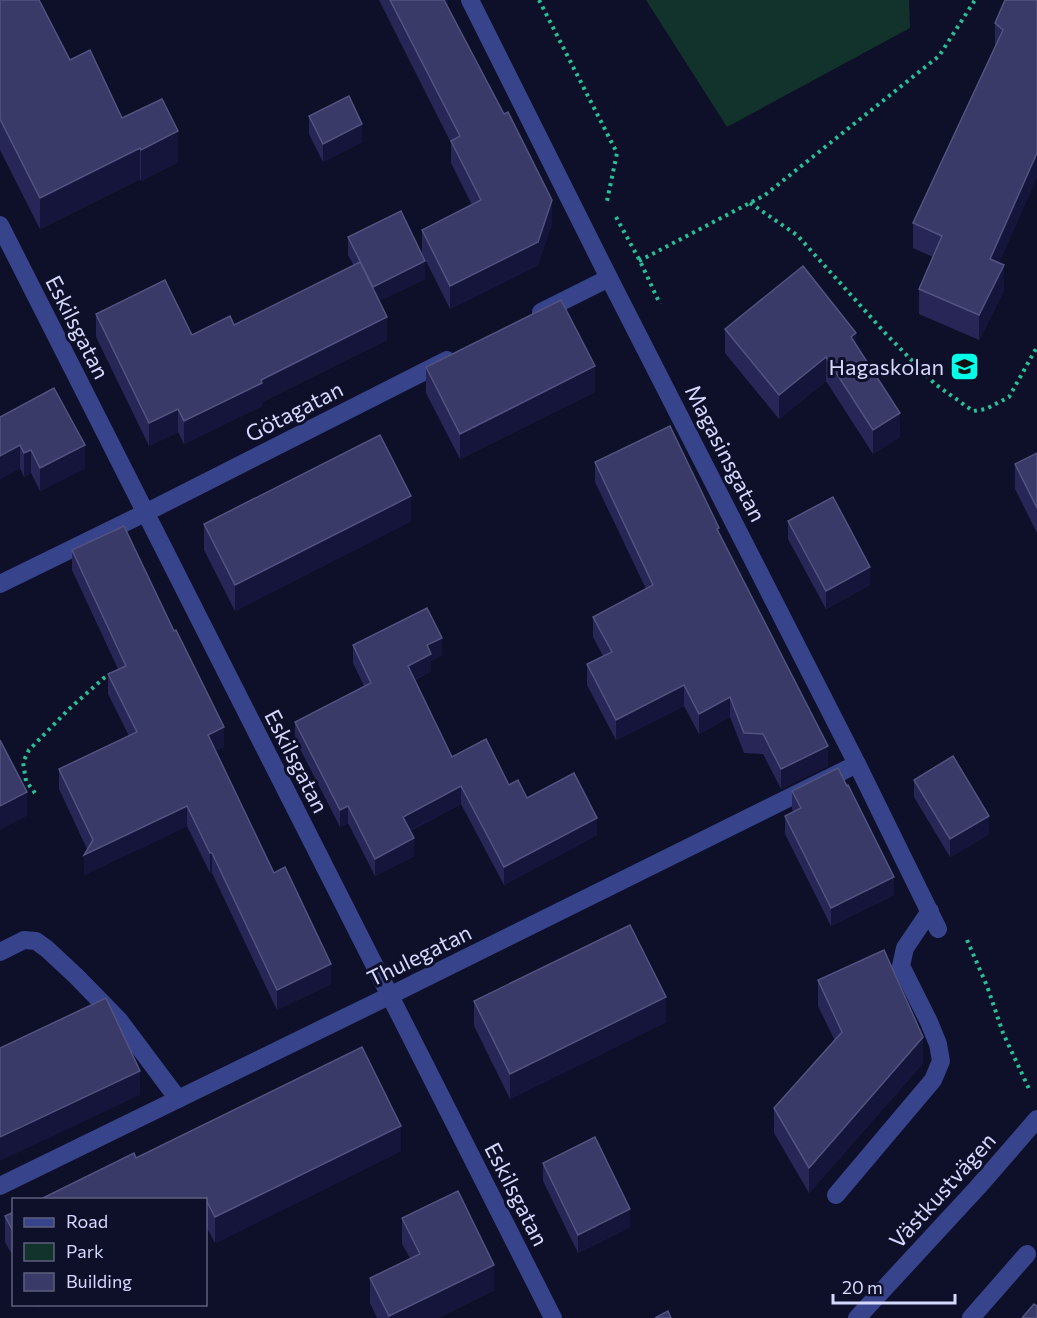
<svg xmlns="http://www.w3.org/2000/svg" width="1037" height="1318" viewBox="0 0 1037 1318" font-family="Commissioner,sans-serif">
  <rect width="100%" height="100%" fill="#0e0f28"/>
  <path fill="#11332b" d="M646 0H909L910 28 727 127Z"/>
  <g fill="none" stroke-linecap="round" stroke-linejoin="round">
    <g stroke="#28c09a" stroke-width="4" stroke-dasharray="3 4.5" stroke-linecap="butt">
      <path d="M539 0 617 153 607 201 608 203"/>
      <path d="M750 203 797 235 886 334 935 384 973 411 986 409 1009 397 1037 347"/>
      <path d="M616 217 640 261 660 304"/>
      <path d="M639 261 765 195 939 56 975 0"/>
      <path d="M35 793 26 781 23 762 29 750 69 709 104 678 111 674"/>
      <path d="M967 940 987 986 1003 1033 1030 1091"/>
    </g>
    <g stroke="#37438a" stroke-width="18">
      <path d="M470 0 609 278 857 764 938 929"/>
      <path d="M0 225 553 1318"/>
      <path d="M541 312 609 278"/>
      <path d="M0 584 145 513 447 360"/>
      <path d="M0 952 24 940 36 941 47 949 76 976 119 1020 178 1099"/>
      <path d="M0 1186 389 996 857 764"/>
      <path d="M836 1195 933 1080 941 1061 938 1044 929 1022 901 966 905 948 930 911"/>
      <path d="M857 1318 978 1187 1037 1119"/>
      <path d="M971 1318 1027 1254"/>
    </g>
  </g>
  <g fill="#272657">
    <path d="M0 0 70 60 122 118 178 162 141 181 140 179 40 229 0 150Z"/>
    <path d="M379 0H448V8L552 223 538 265 450 309 422 253V230L472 205 451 163V143Z"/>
    <path d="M1005 0 999 263 1004 290 979 340 919 314V289L933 257 913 248V223L995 47V23Z"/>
    <path d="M309 116 362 142 323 162 309 134Z"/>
    <path d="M348 237 425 279 379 301 387 340 262 402V406L184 444 178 432 149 446 96 337V314L192 335 234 325 354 266 348 255Z"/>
    <path d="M725 329 856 345 900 437 873 454 826 381 779 419 725 353Z"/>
    <path d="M426 367 595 392 460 459 426 393Z"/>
    <path d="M0 417 85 468 40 491 31 473 24 477 20 468 0 479Z"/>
    <path d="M1037 453V533L1015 489V464Z"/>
    <path d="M595 462 719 533 828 766 781 789 763 754 744 753 730 717 699 734 684 706 616 740 587 685V664L603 656 593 637V617L646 589 595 482Z"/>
    <path d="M411 521 235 611 204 550V524Z"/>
    <path d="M788 521 870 585 826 609 788 539Z"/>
    <path d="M72 550 224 747 215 751 274 873 331 984 277 1010 212 873H210L187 826 84 875 87 849 59 789V769L129 736 108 694V674L118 669 72 570Z"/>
    <path d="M353 645 442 655 431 661V671L415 680 452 757 509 785 527 798 597 835 504 885 461 804 410 831 414 856 375 876 348 823 340 827 295 739V722L364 686 353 663Z"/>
    <path d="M914 780 989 834 950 857 914 797Z"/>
    <path d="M792 791 894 895 831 926 785 834V816L793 812 792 809Z"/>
    <path d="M818 980 923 1063 809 1193 774 1133V1108L835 1041 818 1006Z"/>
    <path d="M474 1001 666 1022 510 1099 474 1026Z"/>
    <path d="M401 1151 215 1243 206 1226V1200L136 1158Z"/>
    <path d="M543 1163 630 1227 578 1253 543 1181Z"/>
    <path d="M14 1212V1258L5 1242V1216Z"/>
    <path d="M402 1218 494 1290 438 1318H377L370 1303V1278L410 1258 402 1244Z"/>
  </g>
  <g fill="#15153c">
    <path d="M444 0H448V21Z"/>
    <path d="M362 124V142L323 162V144Z"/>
    <path d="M178 131V162L141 181V150Z"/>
    <path d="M140 148V179L40 229V198Z"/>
    <path d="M1037 153V178L990 284V259Z"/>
    <path d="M552 200V223L538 265 450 309V286Z"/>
    <path d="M425 261V279L373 304V287Z"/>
    <path d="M1004 265V290L979 340V315Z"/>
    <path d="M387 317V340L262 402V406L184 444V421L261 380Z"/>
    <path d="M856 333V357L851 337Z"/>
    <path d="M826 357V381L779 419V395Z"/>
    <path d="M595 366V392L460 459V434Z"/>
    <path d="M178 409V432L149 446V423Z"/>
    <path d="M900 413V437L873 454V430Z"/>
    <path d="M20 445V468L0 479V456Z"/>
    <path d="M85 445V468L40 491V468Z"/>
    <path d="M31 450V473L24 477V453Z"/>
    <path d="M411 496V521L235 611V585Z"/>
    <path d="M870 567V585L826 609V591Z"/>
    <path d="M442 638V655L431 661V671L408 683V666L427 645Z"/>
    <path d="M684 685V706L616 740V720Z"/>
    <path d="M730 697V717L699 734V714Z"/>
    <path d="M224 727V747L208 755V735Z"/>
    <path d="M828 746V766L781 789V769Z"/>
    <path d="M461 786V804L403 834V817Z"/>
    <path d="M27 792V816L0 830V806Z"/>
    <path d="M187 806V826L84 875V855Z"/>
    <path d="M348 806V823L340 827V810Z"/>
    <path d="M989 816V834L950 857V839Z"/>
    <path d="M597 818V835L504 885V867Z"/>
    <path d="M414 838V856L375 876V859Z"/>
    <rect x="210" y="853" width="2" height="20"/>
    <path d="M894 877V895L831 926V908Z"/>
    <path d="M331 964V984L277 1010V990Z"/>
    <path d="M666 997V1022L510 1099V1074Z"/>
    <path d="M923 1037V1063L809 1193V1168Z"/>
    <path d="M140 1071V1095L0 1161V1137Z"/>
    <path d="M401 1126V1151L215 1243V1217Z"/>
    <path d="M630 1209V1227L578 1253V1235Z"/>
    <path d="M494 1265V1290L438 1318H389V1316Z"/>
    <path d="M38 1305H46L38 1308Z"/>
  </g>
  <g fill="#3a3a69" stroke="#525380" stroke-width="1.5">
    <path d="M0 0H39L70 60 90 50 122 118 162 99 178 131 141 150 140 148 40 198 0 119Z"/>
    <path d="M390 0H444L504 114 508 112 552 200 538 242 450 286 422 230 481 200 451 141 460 136Z"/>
    <path d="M1005 0H1037V153L990 259 1004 265 979 315 919 289 942 236 913 223 1003 30 995 23Z"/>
    <path d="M349 96 362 124 323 144 309 116Z"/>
    <path d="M401 211 425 261 373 287 348 237Z"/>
    <path d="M360 262 387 317 261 380 262 383 184 421 178 409 149 423 96 314 165 280 192 335 230 316 234 325Z"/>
    <path d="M803 266 856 333 851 337 900 413 873 430 826 357 779 395 725 329Z"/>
    <path d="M561 300 595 366 460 434 426 367Z"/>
    <path d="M54 388 85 445 40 468 31 450 24 453 20 445 0 456V417Z"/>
    <path d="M670 426 719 528 717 529 828 746 781 769 763 734 744 733 730 697 699 714 684 685 616 720 587 664 612 652 593 617 653 585 595 462Z"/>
    <path d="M380 435 411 496 235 585 204 524Z"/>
    <path d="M1037 453V508L1015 464Z"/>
    <path d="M833 497 870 567 826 591 788 521Z"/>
    <path d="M124 526 174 631 176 630 224 727 208 735 274 873 285 867 331 964 277 990 212 853H210L187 806 84 855 93 840 59 769 137 732 108 674 126 666 72 550Z"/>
    <path d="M427 608 442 638 427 645 431 654 408 666 452 757 486 739 509 785 518 780 527 798 574 773 597 818 504 867 461 786 403 817 414 838 375 859 348 806 340 810 295 722 371 683 353 645Z"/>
    <path d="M0 740 27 792 0 806Z"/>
    <path d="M953 756 989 816 950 839 914 780Z"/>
    <path d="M838 768 847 786 848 785 894 877 831 908 785 816 801 808 792 791Z"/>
    <path d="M630 925 666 997 510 1074 474 1001Z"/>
    <path d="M884 950 923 1037 809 1168 774 1108 842 1032 818 980Z"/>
    <path d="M106 998 140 1071 0 1137V1048Z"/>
    <path d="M362 1047 401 1126 215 1217 206 1200H39L134 1153 136 1158Z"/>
    <path d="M595 1137 630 1209 578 1235 543 1163Z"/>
    <path d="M458 1191 494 1265 389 1316 370 1278 420 1254 402 1218Z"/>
    <path d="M14 1212V1233L5 1216Z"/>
    <path d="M1034 1304 1037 1306V1318H1022Z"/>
    <path d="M668 1311 671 1318H655Z"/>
  </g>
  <defs>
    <symbol id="school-square" viewBox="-11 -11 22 22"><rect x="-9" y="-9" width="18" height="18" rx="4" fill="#02ffe8" stroke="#0e0f28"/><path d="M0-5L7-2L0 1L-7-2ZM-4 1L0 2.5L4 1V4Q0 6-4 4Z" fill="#111"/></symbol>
  </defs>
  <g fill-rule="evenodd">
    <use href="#school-square" x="948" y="350" width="33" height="33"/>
  </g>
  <g text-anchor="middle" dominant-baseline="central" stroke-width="6" stroke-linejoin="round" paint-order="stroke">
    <g font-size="22" fill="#d6d9ff" stroke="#0e0f28">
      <text transform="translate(78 327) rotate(63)">Eskilsgatan</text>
      <text transform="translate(294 411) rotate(-27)">Götagatan</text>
      <text transform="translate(726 453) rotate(63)">Magasinsgatan</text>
      <text transform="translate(297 761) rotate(63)">Eskilsgatan</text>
      <text transform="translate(419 955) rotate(-26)">Thulegatan</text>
      <text transform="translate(942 1190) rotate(-48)">Västkustvägen</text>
      <text transform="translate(517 1194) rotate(63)">Eskilsgatan</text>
    </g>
    <g font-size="22" fill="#d6d9ff" stroke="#0e0f28" text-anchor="end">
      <text x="944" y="366">Hagaskolan</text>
    </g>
  </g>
  <rect x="12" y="1198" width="195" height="108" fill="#0e0f28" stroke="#5e607e" stroke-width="1.5"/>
  <rect x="24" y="1218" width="30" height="9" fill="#37438a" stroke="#5e607e" stroke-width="1.5"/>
  <text x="66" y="1228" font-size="18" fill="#d6d9ff">Road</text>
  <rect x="24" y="1243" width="30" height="18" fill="#11332b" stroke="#5e607e" stroke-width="1.5"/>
  <text x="66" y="1258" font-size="18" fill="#d6d9ff">Park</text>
  <rect x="24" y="1273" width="30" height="18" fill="#3a3a69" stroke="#5e607e" stroke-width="1.5"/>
  <text x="66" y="1288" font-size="18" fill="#d6d9ff">Building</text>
  <path d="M833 1294v9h122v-9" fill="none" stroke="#d6d9ff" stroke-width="3"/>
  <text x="842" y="1294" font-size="18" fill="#d6d9ff" stroke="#0e0f28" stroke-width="4.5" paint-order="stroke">20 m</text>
</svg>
